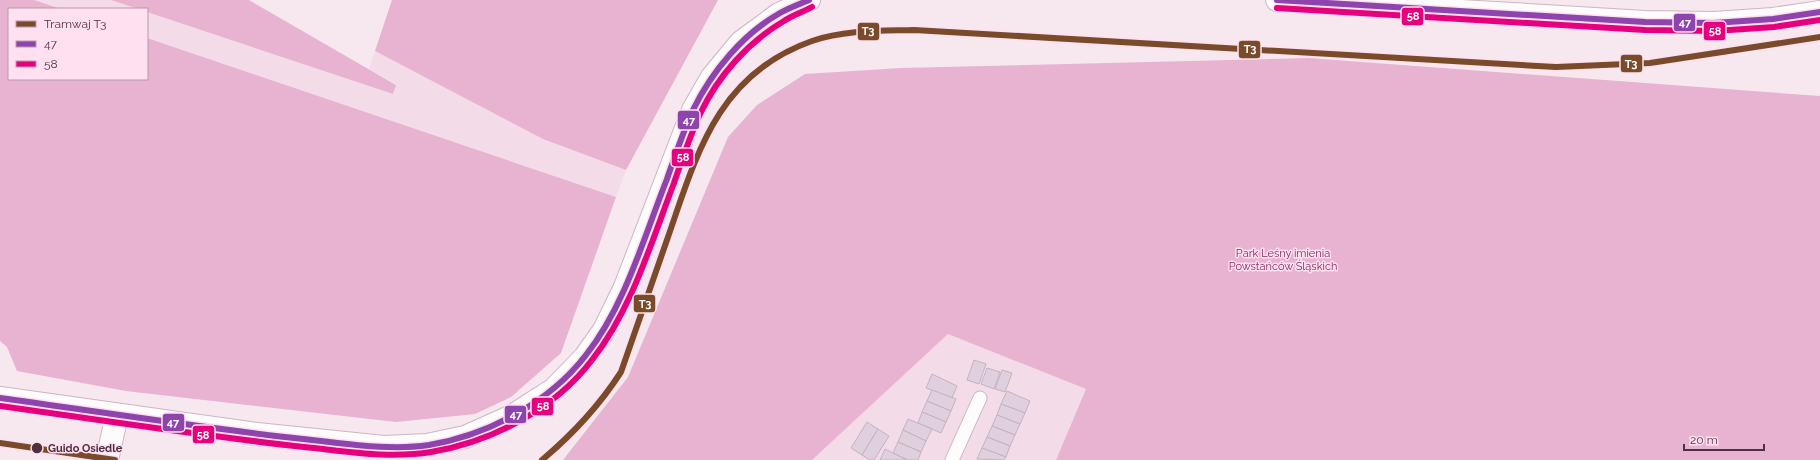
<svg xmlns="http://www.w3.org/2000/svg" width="1820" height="460" viewBox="0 0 1820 460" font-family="Raleway,sans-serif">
  <rect width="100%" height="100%" fill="#f7e7ef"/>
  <g fill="#f4dbe8">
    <path d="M34 0H111L138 9H61Z"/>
    <path d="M147 12 393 94 396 84 369 69 375 51 543 139 626 170 616 197 147 38Z"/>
    <path d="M948 334 1086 389 1056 460H812Z"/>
  </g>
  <g fill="#e7b3d0">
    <path d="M0 0H34L61 9H9V79H147V38L616 197 561 353 511 397 475 414 396 422 126 391 17 371 7 347 0 341Z"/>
    <path d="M111 0H249L396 85 393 94 147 12V9H138Z"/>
    <path d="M392 0H718L626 170 543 139 375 51Z"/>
    <path d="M1308 58 1820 96V460H1056L1086 389 948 334 812 460H563L628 377 728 137 757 105 805 74 901 68Z"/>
  </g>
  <g fill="#e0cfdd" stroke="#c3b3c0">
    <path d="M974 360 986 364 979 384 967 380Z"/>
    <path d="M987 368 1000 372 994 389 981 384Z"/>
    <path d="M1002 370 1012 373 1005 392 995 389Z"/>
    <path d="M932 374 957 386 952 398 926 388Z"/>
    <path d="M932 390 956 399 951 411 927 401Z"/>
    <path d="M1007 391 1030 401 1025 413 1001 404Z"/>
    <path d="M927 401 951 411 946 422 922 412Z"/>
    <path d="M1001 404 1025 413 1020 424 997 415Z"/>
    <path d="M922 412 946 422 941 433 918 423Z"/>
    <path d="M997 415 1020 424 1015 435 992 426Z"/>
    <path d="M908 419 932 429 926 441 903 430Z"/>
    <path d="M867 422 878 429 862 455 851 448Z"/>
    <path d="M992 426 1015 435 1010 446 987 437Z"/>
    <path d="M878 429 889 436 874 460H870L862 455Z"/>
    <path d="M903 430 926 441 921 452 898 442Z"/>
    <path d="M987 437 1010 446 1006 457 982 448Z"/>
    <path d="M898 442 921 452 918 460H908L893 453Z"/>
    <path d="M982 448 1006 457 1004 460 977 459Z"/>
    <path d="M885 449 907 460H880Z"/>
  </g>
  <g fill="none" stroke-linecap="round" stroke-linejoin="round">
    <defs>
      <path id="lane" d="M952 460 980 398"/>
      <path id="street" d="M107 460 117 415"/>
      <g id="secondary">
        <path d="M1277 0 1645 22 1714 23 1773 19 1820 12"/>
        <path d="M0 398 257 434 384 447 427 445 465 437 512 416 554 389 585 357 604 330 625 287 693 110 712 77 741 42 779 14 809 0"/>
      </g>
    </defs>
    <use href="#lane" stroke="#cbb7c1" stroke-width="15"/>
    <use href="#street" stroke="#cbb7c1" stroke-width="24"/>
    <use href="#secondary" stroke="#cbb7c1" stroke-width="24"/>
    <use href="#lane" stroke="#fefbfd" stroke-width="13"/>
    <use href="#street" stroke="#fefbfd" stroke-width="22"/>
    <use href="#secondary" stroke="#fefbfd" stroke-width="22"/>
    <defs>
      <g id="bus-1">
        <path d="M1277 0 1645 22 1714 23 1773 19 1820 12"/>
        <path d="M0 398C101 412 202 428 303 439 344 443 388 451 429 445 488 435 549 403 586 355 625 306 644 237 667 179 675 156 683 132 693 110 712 71 743 34 780 13 789 8 800 4 809 0"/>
      </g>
      <g id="bus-2">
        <path d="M1277 8 1645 30 1715 31 1774 27 1820 20"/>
        <path d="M0 406C101 420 202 436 304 447 345 451 389 459 431 452 491 442 554 410 592 360 632 309 651 243 674 183 682 160 690 136 700 114 718 76 748 42 784 21 793 15 803 12 812 7"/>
      </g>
    </defs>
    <use href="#bus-1" stroke="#fee0f0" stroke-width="9"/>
    <use href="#bus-2" stroke="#fee0f0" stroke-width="9"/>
    <use href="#bus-1" stroke="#8e44ad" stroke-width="6"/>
    <use href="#bus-2" stroke="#e5007d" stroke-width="6"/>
    <defs>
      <g id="tram-1">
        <path d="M0 443 115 460"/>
        <path d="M542 460C573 434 599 406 621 372 637 327 652 282 668 237 697 153 718 74 812 41 845 30 879 31 914 30L1556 67 1650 63 1820 37"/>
      </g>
    </defs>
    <use href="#tram-1" stroke="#fee0f0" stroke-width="9"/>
    <use href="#tram-1" stroke="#7a4b2a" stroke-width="6"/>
  </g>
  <circle fill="#4e3141" stroke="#fee0f0" stroke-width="1.5" cx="37" cy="448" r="6"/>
  <g text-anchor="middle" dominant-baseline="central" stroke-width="3" stroke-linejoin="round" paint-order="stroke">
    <g font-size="11" fill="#892966" stroke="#fee0f0">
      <text x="1283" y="253">Park Leśny imienia<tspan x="1283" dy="13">Powstańców Śląskich</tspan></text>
    </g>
    <g font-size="11" font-weight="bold" fill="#4e3141" stroke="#fee0f0" text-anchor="start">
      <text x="48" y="448">Guido Osiedle</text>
    </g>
  </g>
  <g stroke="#fee0f0" stroke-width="1.5">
    <rect x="1401" y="7" width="23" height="19" rx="4" fill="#e5007d"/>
    <rect x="1673" y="13" width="23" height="19" rx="4" fill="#8e44ad"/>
    <rect x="1703" y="21" width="23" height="20" rx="4" fill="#e5007d"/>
    <rect x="857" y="22" width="23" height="19" rx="4" fill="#7a4b2a"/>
    <rect x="1238" y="40" width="23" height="19" rx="4" fill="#7a4b2a"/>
    <rect x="1620" y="54" width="23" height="19" rx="4" fill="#7a4b2a"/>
    <rect x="677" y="110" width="23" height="20" rx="4" fill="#8e44ad"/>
    <rect x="671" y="148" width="23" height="19" rx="4" fill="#e5007d"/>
    <rect x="633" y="294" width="23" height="19" rx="4" fill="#7a4b2a"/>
    <rect x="531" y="397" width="23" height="19" rx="4" fill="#e5007d"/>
    <rect x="504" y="405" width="23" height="19" rx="4" fill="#8e44ad"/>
    <rect x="162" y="413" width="23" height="19" rx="4" fill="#8e44ad"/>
    <rect x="192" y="425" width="23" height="19" rx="4" fill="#e5007d"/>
  </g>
  <g font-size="11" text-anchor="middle" font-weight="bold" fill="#fff">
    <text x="1413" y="20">58</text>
    <text x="1685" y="26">47</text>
    <text x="1715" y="35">58</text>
    <text x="868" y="35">T3</text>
    <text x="1250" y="53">T3</text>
    <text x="1631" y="68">T3</text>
    <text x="689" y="124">47</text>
    <text x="683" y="161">58</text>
    <text x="645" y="308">T3</text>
    <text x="543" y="410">58</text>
    <text x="516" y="418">47</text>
    <text x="173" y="426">47</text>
    <text x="203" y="439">58</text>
  </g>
  <rect x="8" y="8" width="140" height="72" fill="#fee0f0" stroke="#b89aaa"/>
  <rect x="16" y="21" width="20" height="6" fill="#7a4b2a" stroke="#b89aaa"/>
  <text x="44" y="28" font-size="12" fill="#4e3141">Tramwaj T3</text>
  <rect x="16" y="41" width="20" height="6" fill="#8e44ad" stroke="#b89aaa"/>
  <text x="44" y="48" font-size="12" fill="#4e3141">47</text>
  <rect x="16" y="61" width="20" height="6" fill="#e5007d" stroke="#b89aaa"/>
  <text x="44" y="68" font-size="12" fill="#4e3141">58</text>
  <path d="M1684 444v6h80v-6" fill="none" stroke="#4e3141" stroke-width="2"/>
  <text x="1690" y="444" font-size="12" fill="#4e3141" stroke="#fee0f0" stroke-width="3" paint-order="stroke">20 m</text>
</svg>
